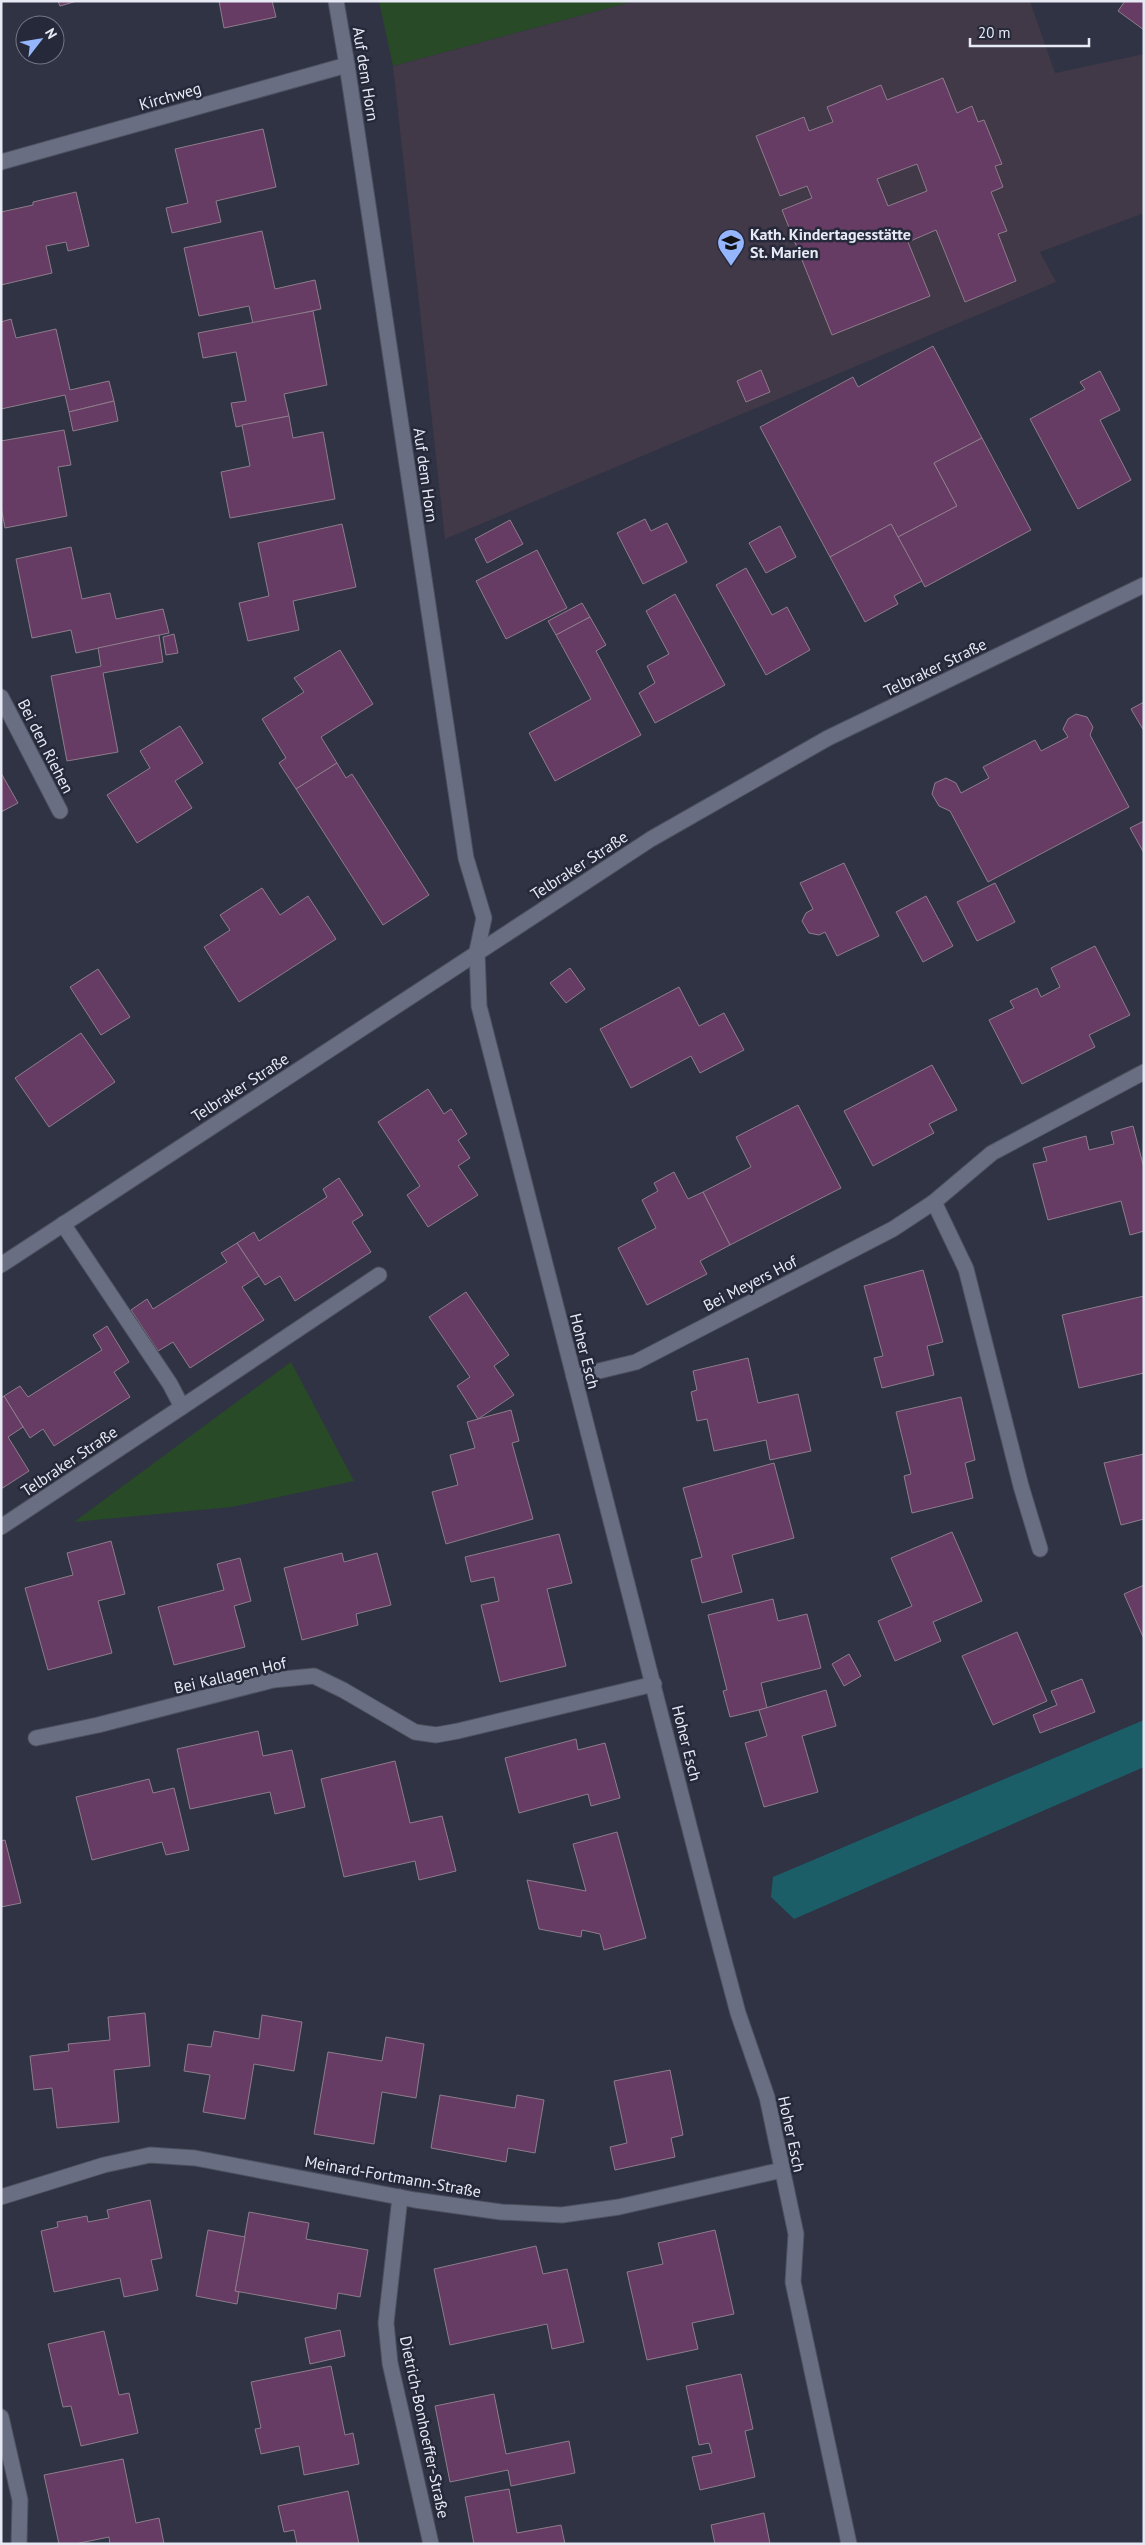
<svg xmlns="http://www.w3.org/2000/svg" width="1145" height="2545" viewBox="0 0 1145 2545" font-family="'PT Sans',sans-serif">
  <rect width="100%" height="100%" fill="#2f3344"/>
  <path fill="#413848" d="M635 1H1030L1055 73 1144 54V213L1040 252 1056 282 445 539 393 66Z"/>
  <g fill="#294a26">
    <path d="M379 1H635L393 66Z"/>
    <path d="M291 1362 354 1481 231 1507 74 1522Z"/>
  </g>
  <path fill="#1c5e68" d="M1144 1720V1767L794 1919 771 1897 773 1877Z"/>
  <g fill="#673c64" stroke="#8d7c8b" fill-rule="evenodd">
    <path d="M58 1H77L60 6Z"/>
    <path d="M219 1H272L276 17 224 28Z"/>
    <path d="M1125 1H1144V30L1118 11Z"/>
    <path d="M943 78 957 113 972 106 978 122 984 120 1002 164 995 166 1003 187 991 192 1007 231 998 234 1016 281 965 302 936 230 908 242 930 296 832 335 782 210 812 198 807 186 780 196 756 136 804 117 809 131 833 122 827 107 881 85 887 100ZM917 164 927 191 888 206 877 179Z"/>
    <path d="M263 129 276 187 216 201 221 222 172 233 166 208 188 203 175 149Z"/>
    <path d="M76 192 89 246 68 251 66 242 46 246 52 273 1 285V212L33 205V202Z"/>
    <path d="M262 231 275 289 315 280 321 309 253 324 249 306 199 316 184 248Z"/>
    <path d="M313 311 327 385 284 394 289 416 236 427 231 403 246 401 236 352 203 358 198 333Z"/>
    <path d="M11 319 16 338 56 329 70 390 109 381 114 401 69 412 65 395 1 409V322Z"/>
    <path d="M933 346 982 438 934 463 957 506 898 537 891 524 830 557 760 427 853 377 858 387Z"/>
    <path d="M761 370 770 392 746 402 737 381Z"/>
    <path d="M1100 371 1120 410 1100 420 1131 480 1078 509 1030 419 1085 389 1080 382Z"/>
    <path d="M114 401 118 421 73 431 69 412Z"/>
    <path d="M289 416 293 438 323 432 335 499 230 518 221 472 250 466 242 425Z"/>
    <path d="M64 430 71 465 58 467 67 516 5 528 1 507V441Z"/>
    <path d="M982 438 1031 530 925 587 898 537 957 506 934 463Z"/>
    <path d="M645 519 651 531 667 523 687 562 643 584 617 533Z"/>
    <path d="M510 520 523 544 487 563 475 539Z"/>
    <path d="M342 524 356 587 293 601 299 630 248 641 239 603 269 596 258 543Z"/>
    <path d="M891 524 922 581 894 596 898 604 865 622 830 557Z"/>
    <path d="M780 526 796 557 766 573 749 543Z"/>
    <path d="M71 547 82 599 110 593 116 619 163 609 169 633 76 653 71 630 32 638 16 559Z"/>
    <path d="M537 550 567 608 506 639 476 581Z"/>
    <path d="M746 568 772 615 787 607 810 650 766 675 716 585Z"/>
    <path d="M675 594 725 685 655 723 639 693 655 683 647 666 669 654 646 611Z"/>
    <path d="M582 603 590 617 556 635 548 621Z"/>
    <path d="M590 617 606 645 596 651 641 735 555 781 529 733 591 699 556 635Z"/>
    <path d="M174 634 178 653 166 655 163 637Z"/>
    <path d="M159 635 163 662 103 673 118 752 67 761 51 676 101 666 98 648Z"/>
    <path d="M340 650 373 704 321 737 337 763 296 789 279 763 286 758 262 719 304 692 294 678Z"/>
    <path d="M1144 702V731L1131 709Z"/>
    <path d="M1076 714 1087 717 1093 727 1090 735 1129 807 988 882 950 811 939 806 932 794 935 783 946 778 956 783 961 793 989 778 983 767 1035 740 1041 751 1068 737 1063 729 1068 719Z"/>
    <path d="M180 726 203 763 175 781 192 808 137 843 107 795 150 768 140 751Z"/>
    <path d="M337 763 346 778 352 774 429 895 383 925 296 789Z"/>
    <path d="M1 773 18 803 1 812Z"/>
    <path d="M1144 821V853L1130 828Z"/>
    <path d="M844 863 879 936 837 956 825 932 819 935 809 933 802 921 806 913 813 909 800 883Z"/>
    <path d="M995 883 1015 922 977 941 957 902Z"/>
    <path d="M262 888 280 915 308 896 336 939 239 1002 204 947 230 930 220 915Z"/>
    <path d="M926 896 953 946 923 962 896 912Z"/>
    <path d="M1095 946 1130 1015 1089 1035 1095 1047 1022 1084 989 1020 1014 1008 1010 1001 1037 988 1041 997 1060 987 1051 968Z"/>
    <path d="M570 968 585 989 566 1003 550 983Z"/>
    <path d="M98 969 130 1017 101 1035 70 987Z"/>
    <path d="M679 987 699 1026 724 1013 744 1050 700 1073 691 1056 631 1088 600 1029Z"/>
    <path d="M81 1033 115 1082 49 1127 15 1078Z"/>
    <path d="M932 1065 957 1110 929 1124 934 1133 873 1166 844 1111Z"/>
    <path d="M428 1089 444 1114 451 1109 467 1134 458 1140 470 1158 458 1166 478 1195 428 1227 407 1195 420 1186 378 1122Z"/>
    <path d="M798 1105 841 1188 730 1245 703 1192 751 1167 736 1137Z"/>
    <path d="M1133 1126 1144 1168V1231L1130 1235 1121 1201 1048 1220 1033 1164 1047 1161 1043 1148 1086 1136 1089 1150 1114 1144 1111 1132Z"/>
    <path d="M674 1172 688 1199 703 1192 730 1245 700 1261 707 1274 647 1305 618 1248 656 1228 642 1200 658 1191 654 1183Z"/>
    <path d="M339 1178 363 1215 352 1222 371 1252 295 1301 280 1276 265 1285 237 1243 254 1232 259 1241 327 1197 323 1189Z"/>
    <path d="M237 1243 259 1276 242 1287 264 1320 190 1368 173 1342 158 1351 131 1310 147 1299 153 1309 227 1262 221 1253Z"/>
    <path d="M923 1270 943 1342 927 1346 934 1375 882 1388 874 1358 883 1356 864 1286Z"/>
    <path d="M466 1292 509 1355 494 1366 514 1395 478 1419 457 1386 470 1377 429 1317Z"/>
    <path d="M1144 1296V1373L1079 1388 1062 1315Z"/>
    <path d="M107 1326 129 1362 114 1372 130 1397 54 1446 43 1429 30 1438 4 1396 20 1386 28 1397 102 1350 93 1335Z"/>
    <path d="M748 1358 758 1403 798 1394 811 1451 770 1460 766 1440 714 1451 707 1419 697 1421 691 1392 697 1390 693 1371Z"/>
    <path d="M4 1396 23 1427 8 1437 29 1471 1 1489V1398Z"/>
    <path d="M961 1397 975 1460 965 1463 973 1498 912 1513 904 1476 911 1474 896 1412Z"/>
    <path d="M511 1410 519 1441 512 1443 533 1519 446 1544 432 1492 458 1485 450 1455 475 1448 467 1422Z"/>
    <path d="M1144 1454V1519L1121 1525 1104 1463Z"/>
    <path d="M774 1463 794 1538 732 1555 742 1592 702 1603 691 1560 702 1557 683 1488Z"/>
    <path d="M952 1532 982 1601 933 1622 941 1641 895 1661 878 1621 912 1606 891 1558Z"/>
    <path d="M559 1534 572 1583 547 1589 566 1666 500 1682 481 1605 499 1601 494 1577 471 1582 465 1557Z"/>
    <path d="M111 1541 125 1594 98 1601 112 1653 48 1670 25 1588 73 1575 67 1553Z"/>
    <path d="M342 1553 344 1562 377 1553 391 1605 356 1614 358 1625 302 1640 284 1568Z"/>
    <path d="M240 1558 251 1601 234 1606 245 1647 174 1665 158 1607 224 1590 217 1564Z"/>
    <path d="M1144 1585V1639L1124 1594Z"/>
    <path d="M773 1599 778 1621 807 1614 821 1668 761 1683 767 1708 730 1717 723 1691 727 1690 708 1615Z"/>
    <path d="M1017 1632 1047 1701 993 1725 962 1656Z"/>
    <path d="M849 1654 861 1676 844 1686 832 1664Z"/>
    <path d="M1082 1679 1095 1712 1040 1733 1033 1715 1057 1705 1051 1691Z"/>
    <path d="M826 1690 836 1726 802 1736 818 1792 764 1807 745 1743 767 1736 759 1710Z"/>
    <path d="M258 1731 263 1756 292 1750 305 1807 275 1814 270 1792 190 1809 177 1749Z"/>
    <path d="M576 1739 578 1750 605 1743 620 1798 591 1806 588 1794 519 1813 505 1758Z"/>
    <path d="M395 1761 410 1823 442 1816 456 1871 419 1880 415 1861 344 1877 321 1779Z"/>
    <path d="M149 1779 153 1793 174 1788 189 1850 166 1855 162 1842 92 1860 76 1797Z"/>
    <path d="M617 1832 646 1938 604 1950 600 1934 582 1930 581 1937 539 1929 527 1880 586 1891 573 1844Z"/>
    <path d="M5 1840 21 1903 1 1907V1841Z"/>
    <path d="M145 2013 150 2066 114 2070 119 2122 57 2128 52 2088 34 2090 30 2056 69 2051 68 2044 110 2040 108 2017Z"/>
    <path d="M262 2015 302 2022 294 2071 254 2064 245 2119 203 2112 210 2075 184 2071 188 2044 211 2047 214 2031 259 2039Z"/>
    <path d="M386 2037 424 2044 416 2098 382 2092 374 2144 314 2134 328 2052 382 2061Z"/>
    <path d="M670 2070 683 2135 671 2138 675 2157 615 2170 610 2147 627 2143 614 2081Z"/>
    <path d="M440 2095 515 2108 517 2095 544 2100 535 2153 508 2148 506 2162 431 2148Z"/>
    <path d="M150 2200 162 2258 151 2260 158 2290 124 2297 120 2278 54 2292 41 2231 58 2227 57 2222 87 2216 88 2222 109 2218 107 2210Z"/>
    <path d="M249 2212 309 2223 306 2239 368 2250 360 2297 338 2293 336 2309 235 2291Z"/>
    <path d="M208 2230 245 2237 235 2291 239 2292 237 2304 196 2296Z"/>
    <path d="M715 2230 734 2314 692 2323 698 2349 647 2360 627 2272 663 2264 658 2243Z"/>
    <path d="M536 2246 543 2274 567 2269 584 2342 552 2349 547 2324 450 2345 434 2269Z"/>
    <path d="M340 2330 345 2356 310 2364 305 2338Z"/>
    <path d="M104 2331 119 2395 129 2393 138 2433 81 2446 71 2406 63 2407 48 2344Z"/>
    <path d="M331 2366 345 2435 353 2433 359 2464 304 2475 299 2446 261 2454 255 2429 261 2428 251 2382Z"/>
    <path d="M741 2374 753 2429 745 2431 755 2477 700 2490 692 2457 712 2453 709 2443 699 2445 686 2386Z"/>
    <path d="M494 2394 506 2454 569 2441 575 2473 511 2486 508 2470 450 2482 435 2406Z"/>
    <path d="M123 2459 136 2523 159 2518 164 2544H110L109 2537 75 2544H59L44 2475Z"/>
    <path d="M509 2489 517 2533 561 2525 565 2544H474L465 2497Z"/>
    <path d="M348 2491 359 2544H297L294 2530 284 2532 278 2506Z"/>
    <path d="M764 2513 770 2544H715L711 2525Z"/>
  </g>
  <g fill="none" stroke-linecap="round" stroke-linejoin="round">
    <defs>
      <g id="minor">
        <path d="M336 1 347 65 466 858 484 918 477 951 479 1006 714 1923 738 2013 767 2097 796 2234 793 2282 849 2544"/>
        <path d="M1 162 347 65"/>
        <path d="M1 697 60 811"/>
        <path d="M934 1202 966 1269 1021 1486 1040 1549"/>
        <path d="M63 1224 170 1384 182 1407 379 1275"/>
        <path d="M1 1265 651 839 828 738 1144 585"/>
        <path d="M574 1377 636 1362 893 1229 934 1202 992 1153 1144 1072"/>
        <path d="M1 1527 182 1407"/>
        <path d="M36 1738 98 1725 273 1680 314 1676 343 1690 415 1732 436 1735 458 1731 654 1684"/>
        <path d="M1 2197 104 2165 150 2155 195 2158 415 2200 501 2212 562 2215 619 2207 782 2170"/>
        <path d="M400 2197 386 2323 390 2363 431 2544"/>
        <path d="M1 2417 20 2500 19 2544"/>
      </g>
    </defs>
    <use href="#minor" stroke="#4d515f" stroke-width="17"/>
    <use href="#minor" stroke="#696e82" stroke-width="15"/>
  </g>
  <defs>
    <symbol id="school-pin" viewBox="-11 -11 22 30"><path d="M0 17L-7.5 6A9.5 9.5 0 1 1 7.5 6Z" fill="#95b6fd" stroke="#25293a"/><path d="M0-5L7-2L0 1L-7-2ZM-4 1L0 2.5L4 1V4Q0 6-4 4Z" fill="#111"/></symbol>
  </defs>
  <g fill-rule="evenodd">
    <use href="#school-pin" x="715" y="227" width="32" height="43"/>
  </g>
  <g text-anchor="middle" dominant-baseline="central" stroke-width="5" stroke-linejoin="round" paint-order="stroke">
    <g font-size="16" fill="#e7eaf5" stroke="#25293a">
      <text transform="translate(366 74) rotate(81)">Auf dem Horn</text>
      <text transform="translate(170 96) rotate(-16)">Kirchweg</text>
      <text transform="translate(426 475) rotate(82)">Auf dem Horn</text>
      <text transform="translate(935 667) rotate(-26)">Telbraker Straße</text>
      <text transform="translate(46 746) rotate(63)">Bei den Riehen</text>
      <text transform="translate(579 865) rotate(-33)">Telbraker Straße</text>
      <text transform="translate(240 1087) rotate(-33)">Telbraker Straße</text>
      <text transform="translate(750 1283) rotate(-27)">Bei Meyers Hof</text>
      <text transform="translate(585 1351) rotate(76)">Hoher Esch</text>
      <text transform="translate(69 1461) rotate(-34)">Telbraker Straße</text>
      <text transform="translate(230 1675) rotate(-13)">Bei Kallagen Hof</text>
      <text transform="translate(687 1743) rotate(76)">Hoher Esch</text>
      <text transform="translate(792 2134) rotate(78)">Hoher Esch</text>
      <text transform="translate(393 2176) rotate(10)">Meinard-Fortmann-Straße</text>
      <text transform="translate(425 2427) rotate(78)">Dietrich-Bonhoeffer-Straße</text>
    </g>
    <g font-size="16" font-weight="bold" fill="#e7eaf5" stroke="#25293a" text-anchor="start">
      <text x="750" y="234">Kath. Kindertagesstätte<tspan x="750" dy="18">St. Marien</tspan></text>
    </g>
  </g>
  <rect width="1145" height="2545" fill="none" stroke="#e7eaf5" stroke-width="5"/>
  <g transform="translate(40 40) rotate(59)"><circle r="24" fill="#25293a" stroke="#737685"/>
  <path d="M0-4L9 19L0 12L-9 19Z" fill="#95b6fd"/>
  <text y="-8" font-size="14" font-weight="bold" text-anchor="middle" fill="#e7eaf5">N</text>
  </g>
  <path d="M970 38v8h119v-8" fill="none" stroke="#e7eaf5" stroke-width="2.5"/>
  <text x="978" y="38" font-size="15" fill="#e7eaf5" stroke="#25293a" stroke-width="4" paint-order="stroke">20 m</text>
</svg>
